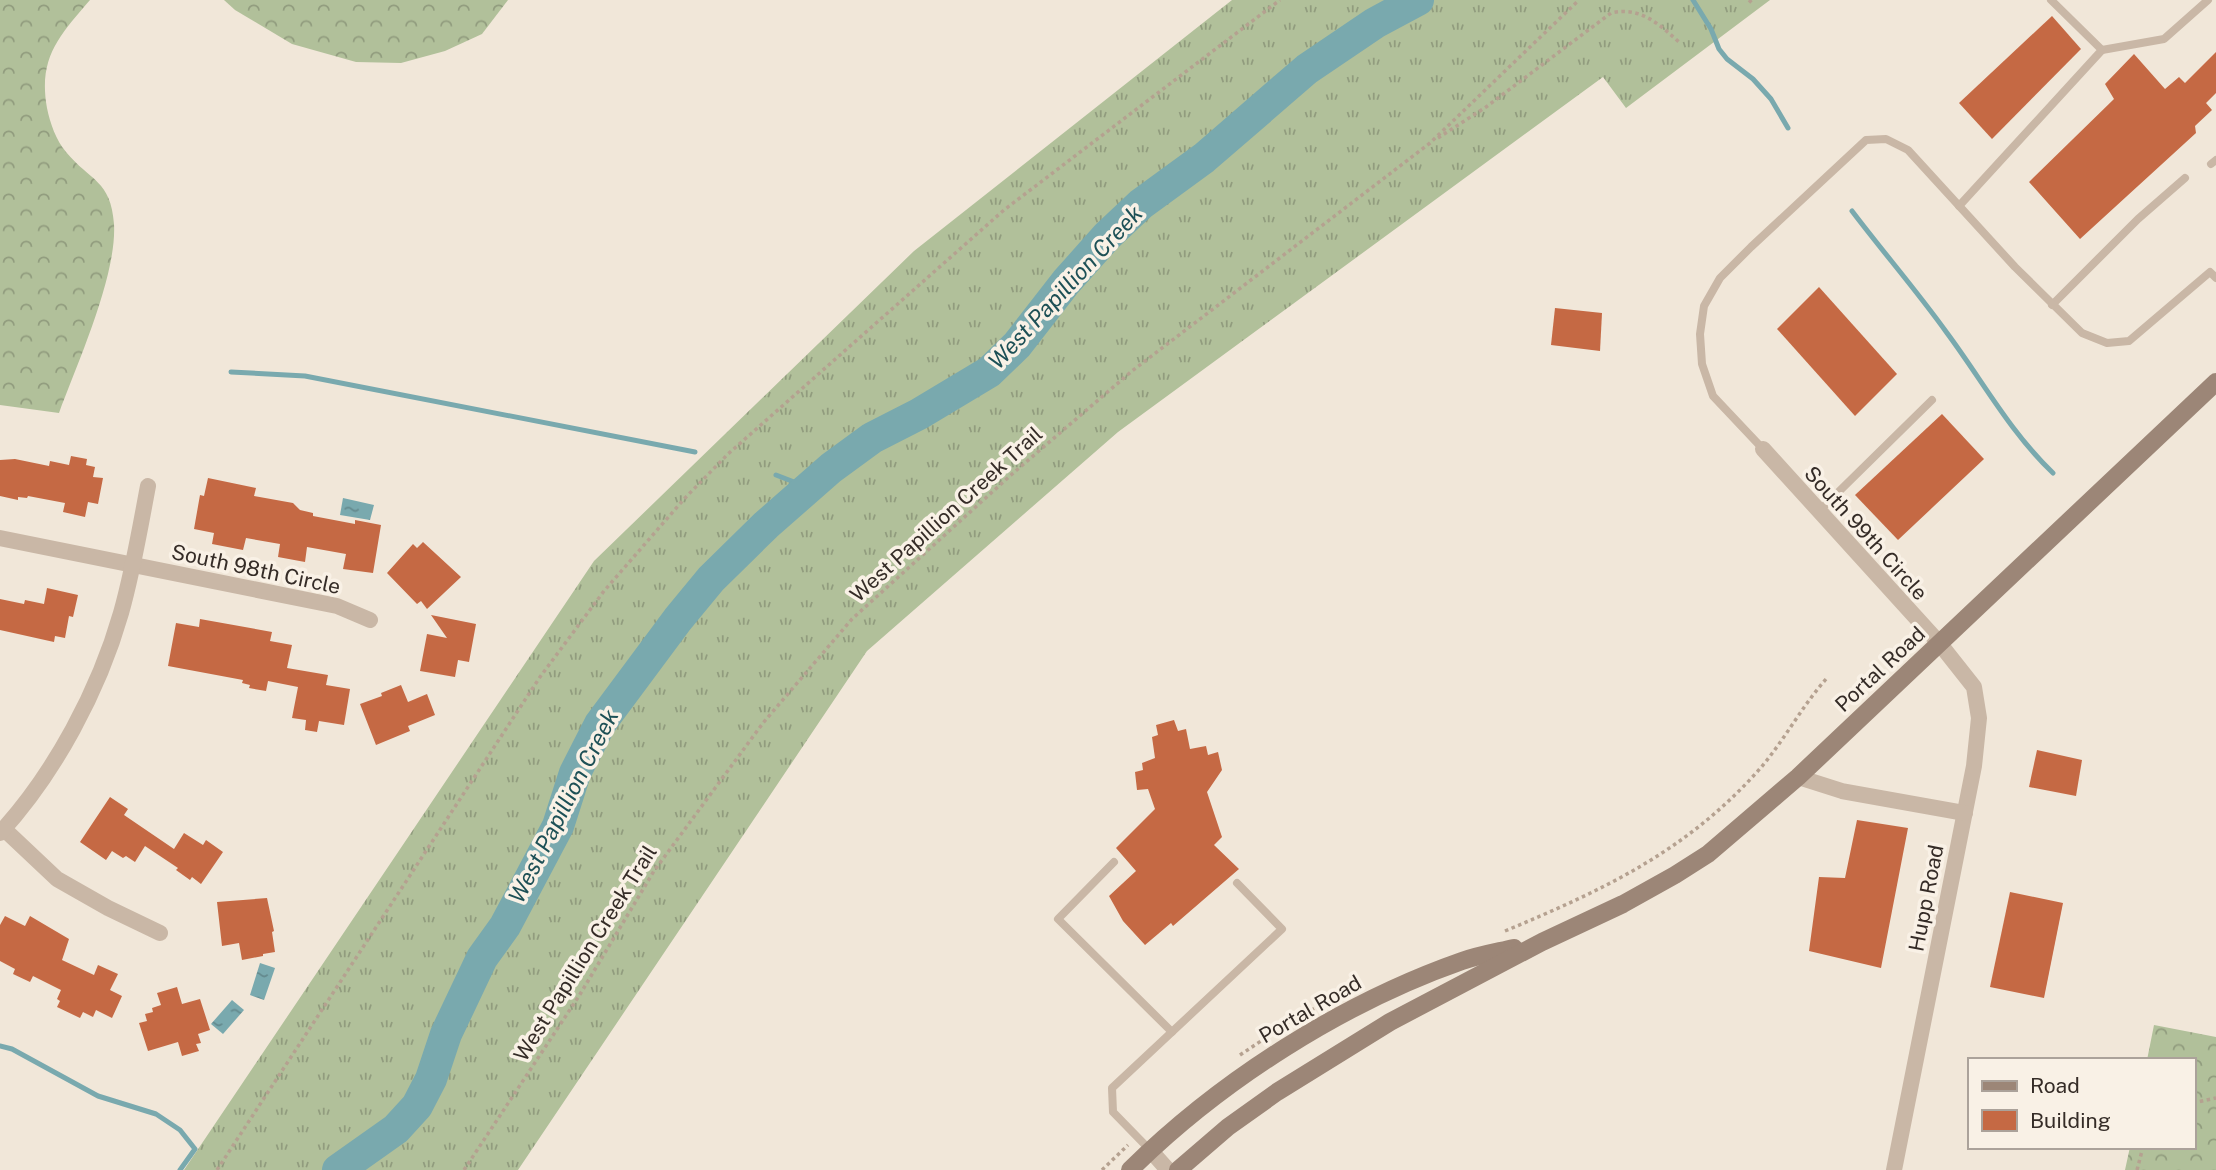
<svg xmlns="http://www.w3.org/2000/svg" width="2216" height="1170" viewBox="0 0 2216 1170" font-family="'Public Sans',sans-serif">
  <defs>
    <pattern id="grass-tufts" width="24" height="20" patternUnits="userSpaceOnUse" patternTransform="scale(1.75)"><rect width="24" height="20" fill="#b1c09a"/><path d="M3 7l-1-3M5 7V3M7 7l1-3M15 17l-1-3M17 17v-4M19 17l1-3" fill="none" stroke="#919c7e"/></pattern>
    <pattern id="forest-crowns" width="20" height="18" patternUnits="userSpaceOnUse" patternTransform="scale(1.75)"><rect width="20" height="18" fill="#b1c09a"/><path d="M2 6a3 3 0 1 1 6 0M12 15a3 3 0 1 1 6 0" fill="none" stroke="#919c7e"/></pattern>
    <pattern id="water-ripples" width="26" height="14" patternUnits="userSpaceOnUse" patternTransform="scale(1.75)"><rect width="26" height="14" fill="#79a9ae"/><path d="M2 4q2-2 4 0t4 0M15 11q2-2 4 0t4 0" fill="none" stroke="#648a8e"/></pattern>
  </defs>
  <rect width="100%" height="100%" fill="#f1e7d9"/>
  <path fill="url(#grass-tufts)" d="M1232 0H1770L1626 108 1603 77 1118 432 867 651 518 1170H184L594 561 914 251Z"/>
  <g fill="url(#forest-crowns)">
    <path d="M0 0H90C59 36 38 58 47 108 50 123 56 140 66 152 90 181 111 180 114 224 117 276 77 364 59 413L0 405Z"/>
    <path d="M224 0H508L482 34 445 51 401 63 356 62 292 44 235 10Z"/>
    <path d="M2154 1025 2216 1037V1170H2125L2130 1147H2193V1060H2147Z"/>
  </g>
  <g fill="url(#water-ripples)">
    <path d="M343 498 374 505 370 520 340 515Z"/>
    <path d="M260 963 275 968 264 1000 250 995Z"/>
    <path d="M232 1000 244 1010 223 1034 211 1024Z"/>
  </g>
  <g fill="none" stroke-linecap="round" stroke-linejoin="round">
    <g stroke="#79a9ae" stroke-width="5">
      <path d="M1693 0 1711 29 1719 49 1727 59 1753 79 1771 99 1788 128"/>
      <path d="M1852 211C1883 252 1917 291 1947 333 1982 380 2010 432 2053 473"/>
      <path d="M231 372 305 376 695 452"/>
      <path d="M776 475 807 487"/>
      <path d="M0 1046 12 1049 98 1096 156 1114 180 1130 195 1149 180 1170"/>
    </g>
    <path stroke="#79a9ae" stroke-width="32" d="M338 1170 396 1129 417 1106 431 1079 446 1034 482 958 505 926 558 826 575 773 600 724 678 619 711 579 766 525 831 468 872 438 919 414 989 372 1017 345 1066 282 1107 236 1141 204 1204 158 1307 69 1375 23 1418 0"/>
  </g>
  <g fill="#c56944">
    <path d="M2052 16 2081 49 1992 139 1959 103Z"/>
    <path d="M2216 52V93L2206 103 2212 110 2195 126 2196 133 2080 239 2029 182 2114 99 2105 84 2134 54 2165 89 2179 77 2185 83Z"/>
    <path d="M1819 287 1897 374 1855 416 1777 329Z"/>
    <path d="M1555 308 1602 313 1600 351 1551 345Z"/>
    <path d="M1942 414 1984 459 1898 540 1855 495Z"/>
    <path d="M71 456 87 459 86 465 95 467 93 477 103 478 98 504 88 502 85 517 63 512 65 503 28 496 27 498 18 497V500L0 496V460L15 459 49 466 50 461 69 465Z"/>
    <path d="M208 478 256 488 254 496 293 503 300 510 313 513V516L355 524V520L381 525 373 573 343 569 346 554 307 547 305 562 278 557 280 544 246 538 243 550 212 544 214 533 194 529 200 495 204 496Z"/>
    <path d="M423 542 461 577 427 609 421 601 417 604 387 573 413 544 417 548Z"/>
    <path d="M47 588 78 595 73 617 69 616 65 638 55 636 54 642 0 630V599L24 604 25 600 44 604Z"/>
    <path d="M431 615 476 624 469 662 458 660 455 677 420 671 427 634 447 638Z"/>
    <path d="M200 619 272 632 270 641 292 645 287 668 328 675 326 685 350 689 344 725 319 721 317 732 305 730 306 720 292 718 298 687 268 681 266 691 249 688 250 685 242 683 243 680 168 666 176 623 199 627Z"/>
    <path d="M401 685 408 702 427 694 435 715 408 726 410 731 376 745 360 704 382 696 381 693Z"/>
    <path d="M1174 720 1178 731 1186 729 1190 749 1206 746 1208 755 1218 752 1222 770 1207 792 1222 837 1214 845 1239 869 1173 926 1171 923 1145 945 1123 921 1109 896 1136 871 1116 848 1155 809 1148 789 1137 790 1135 772 1143 770 1142 763 1155 758 1152 737 1158 735 1156 725Z"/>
    <path d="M2037 750 2082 760 2076 796 2029 787Z"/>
    <path d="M110 797 128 809 124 815 174 849 184 833 203 845 206 840 223 852 201 884 192 877 190 880 176 870 178 868 145 846 135 862 126 856 123 858 112 851 106 860 80 842Z"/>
    <path d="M1857 820 1908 828 1881 968 1809 951 1819 877 1845 878Z"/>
    <path d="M2010 892 2063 903 2044 998 1990 987Z"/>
    <path d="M267 898 274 931 272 932 275 952 263 954V956L242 960 239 943 222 946 217 902Z"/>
    <path d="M5 916 25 926 30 916 69 939 62 960 94 975 98 965 118 974 110 990 122 996 112 1018 96 1010 93 1017 83 1012 80 1018 57 1007 60 1001 57 999 61 990 33 976 30 982 13 974 15 969 0 961V925Z"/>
    <path d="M177 987 182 1004 200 999 210 1030 198 1034 201 1043 196 1044 199 1051 182 1056 178 1042 148 1051 139 1023 147 1021 145 1014 153 1012 152 1008 161 1005 157 993Z"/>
  </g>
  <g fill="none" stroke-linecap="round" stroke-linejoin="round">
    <g stroke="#b5a190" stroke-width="3.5" stroke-dasharray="3.5 3.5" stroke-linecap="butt">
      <path d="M1749 0 1752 3"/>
      <path d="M1438 138 1486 107 1611 13C1640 6 1659 24 1680 43"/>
      <path d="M1505 931C1603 890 1685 852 1757 772 1783 743 1801 707 1827 678"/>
      <path d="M1240 1055 1288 1023 1348 990"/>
      <path d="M2193 1103 2216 1098"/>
      <path d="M217 1170 540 677 604 591 685 498 728 454 1004 210 1280 0"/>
      <path d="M464 1170 579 996 654 871 763 723 852 619 1011 475 1132 371 1430 143 1579 0"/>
      <path d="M1102 1170 1128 1145"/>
      <path d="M2137 1170 2143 1147"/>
    </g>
    <g stroke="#c9b7a6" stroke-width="8">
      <path d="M2102 50 2164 39 2208 0"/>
      <path d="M2211 164 2216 160"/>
      <path d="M1959 206 2102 50 2051 0"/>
      <path d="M2052 305 2138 219 2185 178"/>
      <path d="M1763 449 1713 396 1702 364 1700 334 1704 306 1720 278 1751 247 1866 140 1886 139 1908 150 2015 267 2082 333 2107 343 2129 341 2210 272 2216 278"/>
      <path d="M1818 512 1932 400"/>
      <path d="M1114 862 1058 919 1172 1032"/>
      <path d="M1151 1151 1113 1112 1112 1088 1282 929 1237 883"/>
    </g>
    <g stroke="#c9b7a6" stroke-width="16">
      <path d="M1763 449 1940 644 1974 687 1979 718 1974 766 1894 1170"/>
      <path d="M0 538 337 606 370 620"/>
      <path d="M1798 777 1842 791 1965 813"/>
      <path d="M4 829 57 879 108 908 160 933"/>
      <path d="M0 833C55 773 99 690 121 613 133 571 140 528 148 486"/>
      <path d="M1151 1151 1168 1170"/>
    </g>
    <g stroke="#9c8677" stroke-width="18">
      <path d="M1130 1170C1220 1081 1342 1003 1462 961 1479 955 1497 952 1514 948"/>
      <path d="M1178 1170 1228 1127 1277 1092 1390 1022 1542 942 1623 904 1675 875 1708 854 1798 777 2216 382"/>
    </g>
  </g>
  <g text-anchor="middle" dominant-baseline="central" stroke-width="7" stroke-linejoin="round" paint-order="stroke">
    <g font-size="21" fill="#352c27" stroke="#f9f1e6">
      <text transform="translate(946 514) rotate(-42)">West Papillion Creek Trail</text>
      <text transform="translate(1866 533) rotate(48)">South 99th Circle</text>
      <text transform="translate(256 569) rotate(12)">South 98th Circle</text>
      <text transform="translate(1880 669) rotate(-43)">Portal Road</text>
      <text transform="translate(1926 898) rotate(-79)">Hupp Road</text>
      <text transform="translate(585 953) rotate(-58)">West Papillion Creek Trail</text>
      <text transform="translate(1310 1009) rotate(-30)">Portal Road</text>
    </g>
    <g font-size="23" font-style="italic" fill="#1d5056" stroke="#f9f1e6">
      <text transform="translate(1065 287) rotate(-47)">West Papillion Creek</text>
      <text transform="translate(563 806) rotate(-63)">West Papillion Creek</text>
    </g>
  </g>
  <rect x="1968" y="1058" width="228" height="91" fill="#f9f1e6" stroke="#aba29a" stroke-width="2"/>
  <rect x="1982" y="1081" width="35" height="10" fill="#9c8677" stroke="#aba29a" stroke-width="2"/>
  <text x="2030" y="1093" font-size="21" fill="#352c27">Road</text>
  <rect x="1982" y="1110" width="35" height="21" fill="#c56944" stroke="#aba29a" stroke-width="2"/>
  <text x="2030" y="1128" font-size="21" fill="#352c27">Building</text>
</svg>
